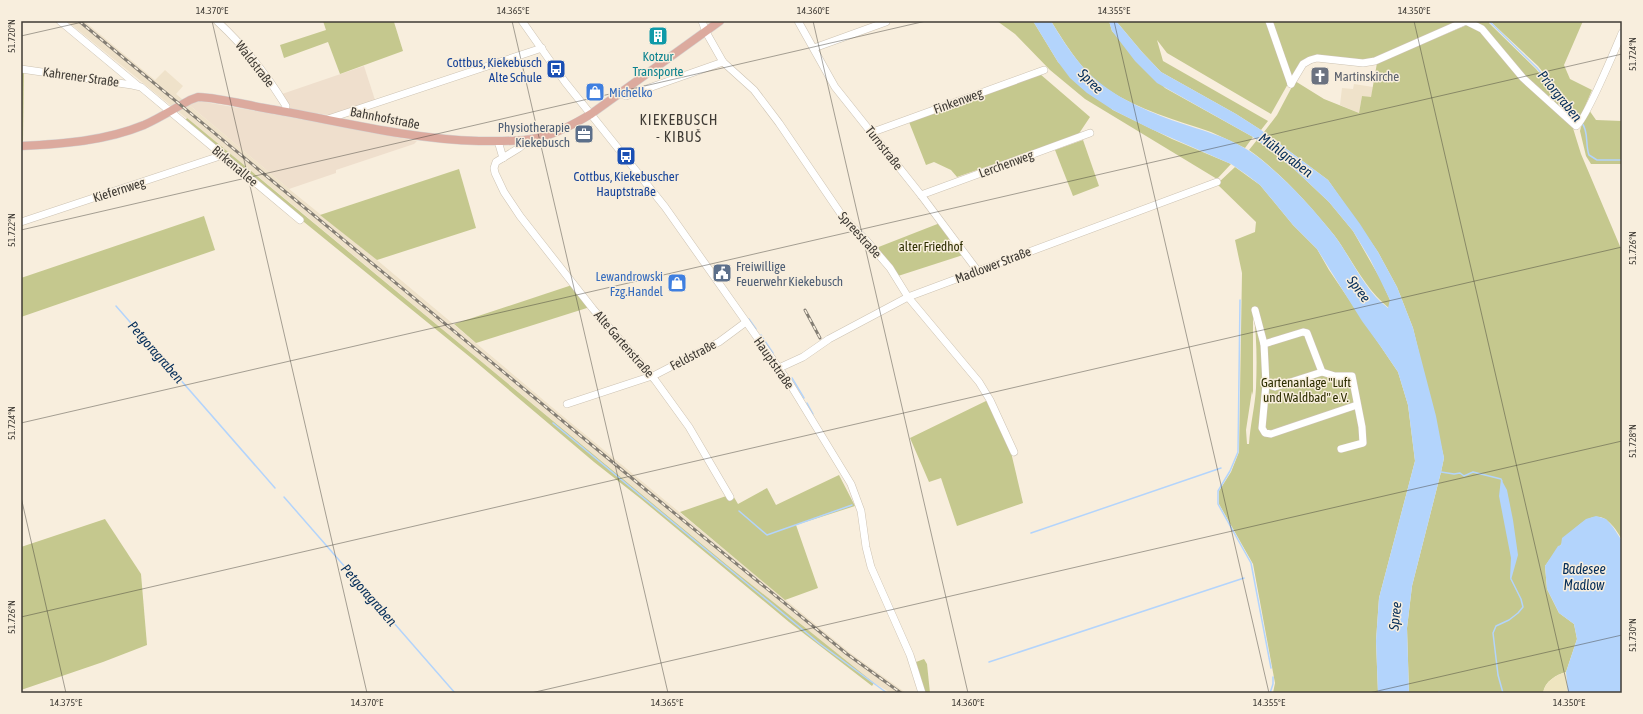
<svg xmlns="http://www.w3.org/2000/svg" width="1643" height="714" viewBox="0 0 1643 714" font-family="'Asap Condensed',sans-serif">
  <rect width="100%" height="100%" fill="#f8eedd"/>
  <g fill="#efdfcd">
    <path d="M364 66 375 100 329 115 291 110 282 94Z"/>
    <path d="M199 101 284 116 417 141 414 144 336 170V173L289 189 188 104Z"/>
  </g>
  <g fill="#efe2ca">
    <path d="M67 21H84L155 80 165 70 183 86 176 94 289 189 377 260 559 413 849 652 906 693H891L874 683 842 659 727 565 283 197Z"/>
    <path d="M1354 84 1373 87 1371 98 1362 96 1359 113 1340 105 1342 88 1353 89Z"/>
  </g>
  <g fill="#c5c88e" fill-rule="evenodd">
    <path d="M323 21H396L394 22 403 51 340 74 328 42 284 58 280 45 326 30Z"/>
    <path d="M997 21H1033L1058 62 1113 110 1172 139 1231 164 1217 179 1085 99 1050 70 1015 34Z"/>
    <path d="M1051 21H1109L1112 31 1165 88 1253 137 1245 148C1234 143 1223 137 1211 132 1176 120 1139 110 1107 89 1083 73 1066 45 1051 21Z"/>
    <path d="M1116 21H1267L1289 82 1271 114 1167 53 1157 40 1163 61 1268 121 1261 130 1236 114 1161 72 1142 52Z"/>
    <path d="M1271 21H1460L1376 59 1364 61 1314 56 1291 78Z"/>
    <path d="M1474 21H1583L1564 65 1570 79 1592 90 1580 118 1538 66 1490 21 1489 23 1536 69 1574 115 1572 118 1518 69 1485 28Z"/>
    <path d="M1467 25 1481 30 1572 125 1581 154 1622 251V541C1620 535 1615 528 1610 523 1588 499 1557 551 1545 566L1547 589 1559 613 1574 624 1577 639 1566 672C1556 675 1545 681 1543 693H1409L1407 628 1412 586 1441 472 1444 458 1413 328 1397 287 1378 252 1328 180 1264 132 1277 115 1295 81 1324 99 1359 113 1362 96 1371 97 1377 63Z"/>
    <path d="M21 71H24L23 142H21Z"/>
    <path d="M1040 74 1090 117 1078 135 957 177 951 170 934 162 926 165 909 122Z"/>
    <path d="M1589 110 1596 120 1622 121V164H1591L1586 156 1580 131 1581 127Z"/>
    <path d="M187 118 727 565 874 683 872 686 789 622 641 499 594 462 470 357 261 187 185 121Z"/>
    <path d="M1083 140 1099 186 1073 196 1055 150Z"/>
    <path d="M1257 140 1294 169 1329 202 1353 231 1381 280 1390 300 1389 308C1364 288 1352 259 1334 235 1309 204 1281 173 1249 150Z"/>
    <path d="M1235 167 1260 185 1293 225 1317 249 1329 270 1398 372 1408 405 1415 461 1379 598 1376 641 1378 693H1273L1275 683 1253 564 1219 504V491L1231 472 1239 452 1242 273 1235 240 1255 232 1256 222 1217 184ZM1253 310C1257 335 1257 363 1256 388 1255 407 1250 425 1249 444H1247L1246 430 1252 391 1253 395Z"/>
    <path d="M459 169 476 228 377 260 320 215Z"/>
    <path d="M204 216 215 250 21 317V278Z"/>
    <path d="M940 223 963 255 898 276 876 248Z"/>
    <path d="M572 285 590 307 476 343 454 324Z"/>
    <path d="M988 400 1010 448 1023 503 957 526 941 478 929 482 910 438Z"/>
    <path d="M839 475 855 506 796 525 818 588 785 600 680 512 732 494 738 504 767 488 776 505Z"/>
    <path d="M105 519 141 574 147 645 103 662 21 690V547Z"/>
    <path d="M924 659 927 664 930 693H925L916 662Z"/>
  </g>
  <path fill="#efe5c0" d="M1566 672 1568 693H1543C1545 681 1556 675 1566 672Z"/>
  <g fill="#b3d4fc">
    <path d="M1033 21H1051C1060 36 1070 52 1082 66 1104 91 1135 106 1166 118 1198 130 1231 136 1258 157 1286 179 1312 207 1334 235 1352 259 1364 290 1388 308L1390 300 1370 259 1353 231 1329 202 1294 169 1253 137 1157 83 1135 61 1112 31 1109 21H1116L1142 52 1161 72 1236 114 1261 130 1328 180 1360 224 1378 252 1397 287 1413 328 1436 416 1444 458 1441 472 1412 586 1407 628 1409 693H1378L1376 641 1379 598 1415 461 1408 405 1398 372 1381 347 1362 321 1317 249 1293 225 1260 185 1247 175 1231 164 1151 129 1113 110 1087 93 1070 78 1058 62Z"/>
    <path d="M1501 479 1507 490 1513 520 1518 555 1511 580 1510 578 1511 558 1499 496Z"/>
    <path d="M1596 516 1606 519 1613 527 1622 541V693H1568L1566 672 1577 639 1574 624 1559 613 1547 589 1545 566 1558 546 1561 545 1562 538 1586 519Z"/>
  </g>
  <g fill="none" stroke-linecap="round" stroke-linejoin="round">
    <g stroke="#b3d4fc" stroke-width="1.5">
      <path d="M1489 21 1537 68 1579 120"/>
      <path d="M1582 123C1589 132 1585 144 1589 155L1597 160H1622"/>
      <path d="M1240 300 1238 452 1230 471 1218 491V504L1251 563 1271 668"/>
      <path d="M116 306 275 488"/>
      <path d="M749 319 756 329"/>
      <path d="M761 335 773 353"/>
      <path d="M792 378 804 398"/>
      <path d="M807 403 813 414"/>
      <path d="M553 423 820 644 887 693"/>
      <path d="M1441 472 1454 474 1460 473 1464 476 1473 472 1501 479 1502 481"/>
      <path d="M284 497 455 693"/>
      <path d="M739 511 767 535 852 505"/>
      <path d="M1031 533 1221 468"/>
      <path d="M989 662 1244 578"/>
      <path d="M1439 692V693"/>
      <path d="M1270 693 1273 684V677"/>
      <path d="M1503 693 1498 675 1493 633 1496 626 1509 620 1518 613 1523 607 1521 599 1511 579"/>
    </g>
    <defs>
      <g id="minor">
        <path d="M60 21 137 85"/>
        <path d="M217 21C243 45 267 75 286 106L285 111"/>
        <path d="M522 21 565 82 665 207 790 384 851 484 861 511 866 547 871 567 910 655 922 693"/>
        <path d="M702 21 706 32 723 62 754 90 779 123 843 217 866 240 890 268 908 297 979 382 990 400 1014 452"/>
        <path d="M798 21 835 87 921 195 977 270"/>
        <path d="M1269 21 1291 84"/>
        <path d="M814 48 886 22"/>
        <path d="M21 69 132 85 141 87 300 220"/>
        <path d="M1291 84 1303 64 1310 60 1317 58 1363 63 1375 61 1466 21 1482 29 1523 78 1576 126C1585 122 1616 47 1622 33"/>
        <path d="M620 93 626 96 723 62"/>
        <path d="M328 119 542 48"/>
        <path d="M873 132 1044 70"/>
        <path d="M530 139 519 148 496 162 494 168 495 173 504 192 520 216 593 309 655 380 689 427 730 497"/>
        <path d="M498 141 503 158"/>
        <path d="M921 195 1090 133"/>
        <path d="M21 222 217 157"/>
        <path d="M1255 310 1264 344 1266 384 1262 428 1265 433 1271 434 1357 405"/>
        <path d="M1264 344 1303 332 1307 333 1322 372 1275 387 1266 384"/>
        <path d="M779 368 803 357 829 339 908 297 1217 182"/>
        <path d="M1322 372 1335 376H1352L1362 427 1363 443 1341 449"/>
        <path d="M567 404 655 375 719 342 746 322"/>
      </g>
      <path id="major" d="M21 146C63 144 105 141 144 125 160 118 175 108 190 100L198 97C220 98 242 104 264 108 335 120 406 139 479 141 501 141 524 142 545 136 562 131 576 123 591 114L720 21"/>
    </defs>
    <use href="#minor" stroke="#cdc3b3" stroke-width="8"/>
    <use href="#major" stroke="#d5d4d3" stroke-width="9"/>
    <use href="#minor" stroke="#fff" stroke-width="7"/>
    <use href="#major" stroke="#dcaa9e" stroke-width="8"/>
    <defs>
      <g id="rail">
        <path d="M79 21 651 494 847 654 901 693"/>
        <path d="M805 310 820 338"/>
      </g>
    </defs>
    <use href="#rail" stroke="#847e74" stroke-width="3"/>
    <use href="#rail" stroke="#f8eedd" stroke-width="1.5" stroke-dasharray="4.5" stroke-linecap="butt"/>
  </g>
  <path fill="none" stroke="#3f3b35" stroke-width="1" stroke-opacity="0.45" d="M212 21 367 693M512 21 668 693M813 21 968 693M1114 21 1269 693M1414 21 1569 693M21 36 87 21M21 230 926 21M21 423 1622 54M21 497 66 693M21 617 1622 247M531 693 1622 441M1369 693 1622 635"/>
  <defs>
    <symbol id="building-square" viewBox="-11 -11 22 22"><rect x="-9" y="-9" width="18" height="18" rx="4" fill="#0f9aa8" stroke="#f8eedd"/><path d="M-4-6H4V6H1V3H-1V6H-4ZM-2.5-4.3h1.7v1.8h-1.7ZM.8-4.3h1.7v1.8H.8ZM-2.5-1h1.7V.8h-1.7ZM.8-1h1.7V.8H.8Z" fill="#fff"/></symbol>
    <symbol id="bus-square" viewBox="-11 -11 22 22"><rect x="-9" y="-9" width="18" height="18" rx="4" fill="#1a4fb4" stroke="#f8eedd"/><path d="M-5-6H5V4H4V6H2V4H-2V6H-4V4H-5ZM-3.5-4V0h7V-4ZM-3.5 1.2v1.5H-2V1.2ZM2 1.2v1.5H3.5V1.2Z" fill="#fff"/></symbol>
    <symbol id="church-square" viewBox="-11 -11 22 22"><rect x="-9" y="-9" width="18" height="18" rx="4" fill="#6b7280" stroke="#f8eedd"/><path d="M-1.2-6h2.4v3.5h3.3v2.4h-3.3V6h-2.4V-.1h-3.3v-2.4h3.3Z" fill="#fff"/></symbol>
    <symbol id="shop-square" viewBox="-11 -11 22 22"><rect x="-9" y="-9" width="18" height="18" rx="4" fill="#3f7fe0" stroke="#f8eedd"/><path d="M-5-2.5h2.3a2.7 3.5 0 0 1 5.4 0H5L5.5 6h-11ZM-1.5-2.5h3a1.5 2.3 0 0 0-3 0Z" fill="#fff"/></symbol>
    <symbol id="office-square" viewBox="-11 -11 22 22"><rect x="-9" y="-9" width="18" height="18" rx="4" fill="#5c6f8a" stroke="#f8eedd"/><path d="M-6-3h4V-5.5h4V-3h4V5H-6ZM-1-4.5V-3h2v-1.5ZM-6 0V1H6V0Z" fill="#fff"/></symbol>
    <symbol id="civic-square" viewBox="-11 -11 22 22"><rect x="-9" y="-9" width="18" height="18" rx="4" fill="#5c6f8a" stroke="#f8eedd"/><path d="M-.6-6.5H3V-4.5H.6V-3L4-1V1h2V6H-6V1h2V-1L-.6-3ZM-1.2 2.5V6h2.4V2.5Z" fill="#fff"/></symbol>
  </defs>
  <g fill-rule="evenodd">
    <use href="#building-square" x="647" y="25" width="22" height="22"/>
    <use href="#bus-square" x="545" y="58" width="22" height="22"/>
    <use href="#church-square" x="1309" y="65" width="22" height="22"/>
    <use href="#shop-square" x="584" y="81" width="22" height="22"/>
    <use href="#office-square" x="573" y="123" width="22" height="22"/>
    <use href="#bus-square" x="615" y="145" width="22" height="22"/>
    <use href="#civic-square" x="711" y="262" width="22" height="22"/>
    <use href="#shop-square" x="666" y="272" width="22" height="22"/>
  </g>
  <g text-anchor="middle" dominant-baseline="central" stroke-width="3" stroke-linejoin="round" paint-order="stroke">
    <g font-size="13" fill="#0d838f" stroke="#f8eedd">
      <text x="658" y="56">Kotzur<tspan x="658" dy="15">Transporte</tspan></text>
    </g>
    <g font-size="13" fill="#164399" stroke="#f8eedd" text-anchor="end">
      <text x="542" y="62">Cottbus, Kiekebusch<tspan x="542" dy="15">Alte Schule</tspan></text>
      <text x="626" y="176" text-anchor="middle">Cottbus, Kiekebuscher<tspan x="626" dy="15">Hauptstraße</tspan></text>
    </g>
    <g font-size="13" fill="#3f3b35" stroke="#f8eedd">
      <text transform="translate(255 64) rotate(52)">Waldstraße</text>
      <text transform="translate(81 77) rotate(8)">Kahrener Straße</text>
      <text transform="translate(958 101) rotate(-20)">Finkenweg</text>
      <text transform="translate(385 118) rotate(11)">Bahnhofstraße</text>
      <text transform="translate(884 148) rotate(52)">Turnstraße</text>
      <text transform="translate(1006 164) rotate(-20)">Lerchenweg</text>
      <text transform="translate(235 166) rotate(40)">Birkenallee</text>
      <text transform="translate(119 190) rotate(-18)">Kiefernweg</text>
      <text transform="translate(860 235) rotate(48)">Spreestraße</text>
      <text transform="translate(993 265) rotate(-21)">Madlower Straße</text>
      <text transform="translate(624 344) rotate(49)">Alte Gartenstraße</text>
      <text transform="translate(693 355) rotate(-28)">Feldstraße</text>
      <text transform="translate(774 363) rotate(55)">Hauptstraße</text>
    </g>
    <g font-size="13" fill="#5b616d" stroke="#f8eedd" text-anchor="start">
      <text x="1334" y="76">Martinskirche</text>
    </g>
    <g font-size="13" fill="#366cbe" stroke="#f8eedd" text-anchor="start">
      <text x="609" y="92">Michelko</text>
      <text x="663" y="276" text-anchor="end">Lewandrowski<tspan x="663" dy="15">Fzg.Handel</tspan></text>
    </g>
    <g font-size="13" fill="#4e5e75" stroke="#f8eedd" text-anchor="end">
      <text x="570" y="127">Physiotherapie<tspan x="570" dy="15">Kiekebusch</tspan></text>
      <text x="736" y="266" text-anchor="start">Freiwillige<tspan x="736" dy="15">Feuerwehr Kiekebusch</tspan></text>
    </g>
    <g font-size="13" fill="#2d2e00" stroke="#f8eedd">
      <text x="931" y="246">alter Friedhof</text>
      <text x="1306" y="382">Gartenanlage "Luft<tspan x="1306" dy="15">und Waldbad" e.V.</tspan></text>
    </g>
    <g font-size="14" font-style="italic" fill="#042d59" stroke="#f8eedd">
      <text transform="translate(1091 81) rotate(45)">Spree</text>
      <text transform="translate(1560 96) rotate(51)">Priorgraben</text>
      <text transform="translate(1286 155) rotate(37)">Mühlgraben</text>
      <text transform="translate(1359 289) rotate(53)">Spree</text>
      <text transform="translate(156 352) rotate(49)">Petgoragraben</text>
      <text x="1584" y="569">Badesee<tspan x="1584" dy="16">Madlow</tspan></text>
      <text transform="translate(369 595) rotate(49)">Petgoragraben</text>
      <text transform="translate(1395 616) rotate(-84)">Spree</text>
    </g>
    <g font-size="15" letter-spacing="1" fill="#3f3b35" stroke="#f8eedd">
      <text x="679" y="119">KIEKEBUSCH<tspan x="679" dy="17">- KIBUŠ</tspan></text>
    </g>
  </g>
  <rect width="1643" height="714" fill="none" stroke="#f8eedd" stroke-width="44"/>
  <rect x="22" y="22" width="1599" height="670" fill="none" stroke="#3f3b35" stroke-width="1.5"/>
  <g font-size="10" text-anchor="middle" fill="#3f3b35">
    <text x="212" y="14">14.370°E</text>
    <text x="513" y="14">14.365°E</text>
    <text x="813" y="14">14.360°E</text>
    <text x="1114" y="14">14.355°E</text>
    <text x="1414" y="14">14.350°E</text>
    <text transform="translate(11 36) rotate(-90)" y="4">51.720°N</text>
    <text transform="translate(1632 54) rotate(-90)" y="4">51.724°N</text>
    <text transform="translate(11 230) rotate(-90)" y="4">51.722°N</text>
    <text transform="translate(1632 248) rotate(-90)" y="4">51.726°N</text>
    <text transform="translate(11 423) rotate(-90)" y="4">51.724°N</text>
    <text transform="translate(1632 441) rotate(-90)" y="4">51.728°N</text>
    <text transform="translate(11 617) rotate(-90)" y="4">51.726°N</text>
    <text transform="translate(1632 635) rotate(-90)" y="4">51.730°N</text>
    <text x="66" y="706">14.375°E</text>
    <text x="367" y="706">14.370°E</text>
    <text x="667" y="706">14.365°E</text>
    <text x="968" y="706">14.360°E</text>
    <text x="1269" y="706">14.355°E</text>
    <text x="1569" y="706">14.350°E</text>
  </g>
</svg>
